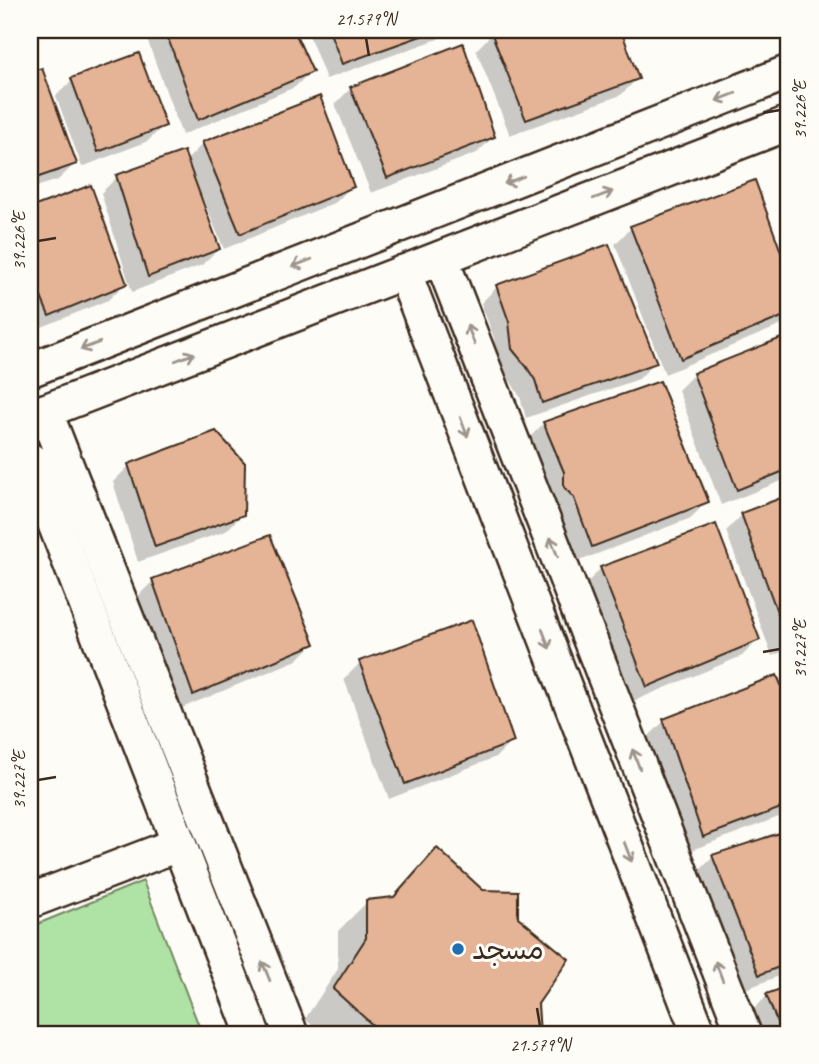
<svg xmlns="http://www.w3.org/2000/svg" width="819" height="1064" viewBox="0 0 819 1064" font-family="Caveat,'Playpen Sans Arabic',sans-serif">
  <rect width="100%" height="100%" fill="#fdfcf7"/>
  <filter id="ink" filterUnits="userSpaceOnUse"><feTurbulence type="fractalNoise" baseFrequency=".0143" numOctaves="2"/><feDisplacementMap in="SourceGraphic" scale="14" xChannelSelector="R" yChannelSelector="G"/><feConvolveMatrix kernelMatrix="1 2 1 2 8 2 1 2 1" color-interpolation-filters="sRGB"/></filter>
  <g filter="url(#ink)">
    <path fill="#aee3a5" stroke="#748662" stroke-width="2" d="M143 881 202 1034H30V927Z"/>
    <g fill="#0003">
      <path d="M160 30H292L311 71 295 87 182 135 148 42Z"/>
      <path d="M307 30H447L438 39 326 79Z"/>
      <path d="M503 30H619L637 79 621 95 510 135 476 50 492 34Z"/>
      <path d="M41 70 75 164 58 180 30 189V74Z"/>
      <path d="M72 80 164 125 148 141 82 167 56 96Z"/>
      <path d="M351 88 493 137 477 153 371 193 335 104Z"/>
      <path d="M203 143 352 186 336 202 224 249 203 199 200 200 218 249 202 265 132 292 101 193 117 177 186 161Z"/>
      <path d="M754 182 789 279V319L784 324 665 374 615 244 631 228Z"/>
      <path d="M90 187 125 284 108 300 32 331 30 325V209Z"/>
      <path d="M497 287 655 362 639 379 526 418 520 397 511 382 496 366 494 338 481 303Z"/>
      <path d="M789 337V478L721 505 678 390 694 374Z"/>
      <path d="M544 423 707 501 691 518 576 562 528 439Z"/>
      <path d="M129 466 243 514 226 531 138 562 113 482Z"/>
      <path d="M789 497V649L772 656 726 531 742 515Z"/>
      <path d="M601 568 758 640 742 656 631 702 585 585Z"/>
      <path d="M153 581 313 644 297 660 177 710 137 597Z"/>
      <path d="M360 663 512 741 496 757 389 799 344 679Z"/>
      <path d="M776 677 789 709V813L687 852 648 737 664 721Z"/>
      <path d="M789 832V972L743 990 697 873 713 857Z"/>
      <path d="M437 850 482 892 516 918 536 1004 538 1034H322L305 1019 338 969V931L367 902 391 900Z"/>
      <path d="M789 988V1034H760L751 1012 767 996Z"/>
    </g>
    <g fill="#e5b496" stroke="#3b2a1e" stroke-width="2">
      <path d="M165 30H294L313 72 198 120Z"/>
      <path d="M329 30H438L342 64Z"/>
      <path d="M498 30H621L639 79 526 120 491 32Z"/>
      <path d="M463 43 495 137 387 178 350 87Z"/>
      <path d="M139 53 166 126 98 152 71 78Z"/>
      <path d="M42 68 77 164 30 180V72Z"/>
      <path d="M320 96 354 187 240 234 202 142Z"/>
      <path d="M184 151 220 249 148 277 116 175Z"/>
      <path d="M755 180 789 274V314L681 359 630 226Z"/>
      <path d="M91 185 127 284 49 316 30 271V208Z"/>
      <path d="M609 244 657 363 542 403 535 380 526 366 512 349 509 322 496 285Z"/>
      <path d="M789 335V469L737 490 693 373Z"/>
      <path d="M660 381 709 502 592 547 574 498 564 487V472L543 422Z"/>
      <path d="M216 431 245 463 244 515 155 547 128 464Z"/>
      <path d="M789 495V641L788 642 741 513Z"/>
      <path d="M716 524 760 640 647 687 600 567Z"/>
      <path d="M270 535 315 644 193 695 152 579Z"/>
      <path d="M472 620 514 742 405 784 359 661Z"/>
      <path d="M777 675 789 704V805L703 837 663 719Z"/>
      <path d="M789 830V963L759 975 712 855Z"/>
      <path d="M437 848 483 890 518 891V917L569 959 538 1004 540 1034H379L378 1030 333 989 366 938V900L394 897Z"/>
      <path d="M789 986V1034H782L766 994Z"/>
    </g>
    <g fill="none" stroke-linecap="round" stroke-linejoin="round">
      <defs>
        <g id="minor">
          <path d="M441 258 744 1034"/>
          <path d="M404 272 699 1034"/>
          <path d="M30 370 789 72"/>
          <path d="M45 411 291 1034"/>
          <path d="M30 417 789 123"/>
          <path d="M30 460 253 1034"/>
          <path d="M30 901 179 844"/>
        </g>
      </defs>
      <use href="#minor" stroke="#3b2a1e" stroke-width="38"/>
      <use href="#minor" stroke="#fdfcf7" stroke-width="33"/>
    </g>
    <defs><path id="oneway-shaft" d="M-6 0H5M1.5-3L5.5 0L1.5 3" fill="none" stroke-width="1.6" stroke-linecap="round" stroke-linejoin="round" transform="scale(1.75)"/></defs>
    <g stroke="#9c938a">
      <use href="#oneway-shaft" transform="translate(726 97) rotate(159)"/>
      <use href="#oneway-shaft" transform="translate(514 180) rotate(159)"/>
      <use href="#oneway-shaft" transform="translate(603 195) rotate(-21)"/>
      <use href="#oneway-shaft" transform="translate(302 263) rotate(159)"/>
      <use href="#oneway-shaft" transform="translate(471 335) rotate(-111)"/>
      <use href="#oneway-shaft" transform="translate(90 346) rotate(159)"/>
      <use href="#oneway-shaft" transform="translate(185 357) rotate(-21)"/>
      <use href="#oneway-shaft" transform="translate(464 427) rotate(69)"/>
      <use href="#oneway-shaft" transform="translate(554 547) rotate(-111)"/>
      <use href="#oneway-shaft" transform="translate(546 639) rotate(69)"/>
      <use href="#oneway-shaft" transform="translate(636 759) rotate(-111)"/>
      <use href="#oneway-shaft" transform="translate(628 852) rotate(69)"/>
      <use href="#oneway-shaft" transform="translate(266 971) rotate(-112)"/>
      <use href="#oneway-shaft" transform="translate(719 971) rotate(-111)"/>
    </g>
  </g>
  <path fill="none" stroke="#3b2a1e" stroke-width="2.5" d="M366 38 369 56M763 113 780 110M38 241 56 238M763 652 780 649M38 780 56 777M537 1008 540 1026"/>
  <circle fill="#1f6fb2" stroke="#fdfcf7" stroke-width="2.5" cx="458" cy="949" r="7"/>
  <g text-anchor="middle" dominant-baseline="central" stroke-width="6" stroke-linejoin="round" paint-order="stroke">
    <g font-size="28" fill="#3b2a1e" stroke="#fdfcf7" text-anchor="start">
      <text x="472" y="949">مسجد</text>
    </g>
  </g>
  <rect width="819" height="1064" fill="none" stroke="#fdfcf7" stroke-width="77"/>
  <rect x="38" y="38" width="742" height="988" fill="none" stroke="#3b2a1e" stroke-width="2.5"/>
  <g font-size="18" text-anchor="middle" fill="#3b2a1e">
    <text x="366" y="25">21.579°N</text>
    <text transform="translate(800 110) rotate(-90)" y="6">39.226°E</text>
    <text transform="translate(19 241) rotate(-90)" y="6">39.226°E</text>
    <text transform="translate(800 649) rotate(-90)" y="6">39.227°E</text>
    <text transform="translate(19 780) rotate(-90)" y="6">39.227°E</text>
    <text x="540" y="1051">21.579°N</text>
  </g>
</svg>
